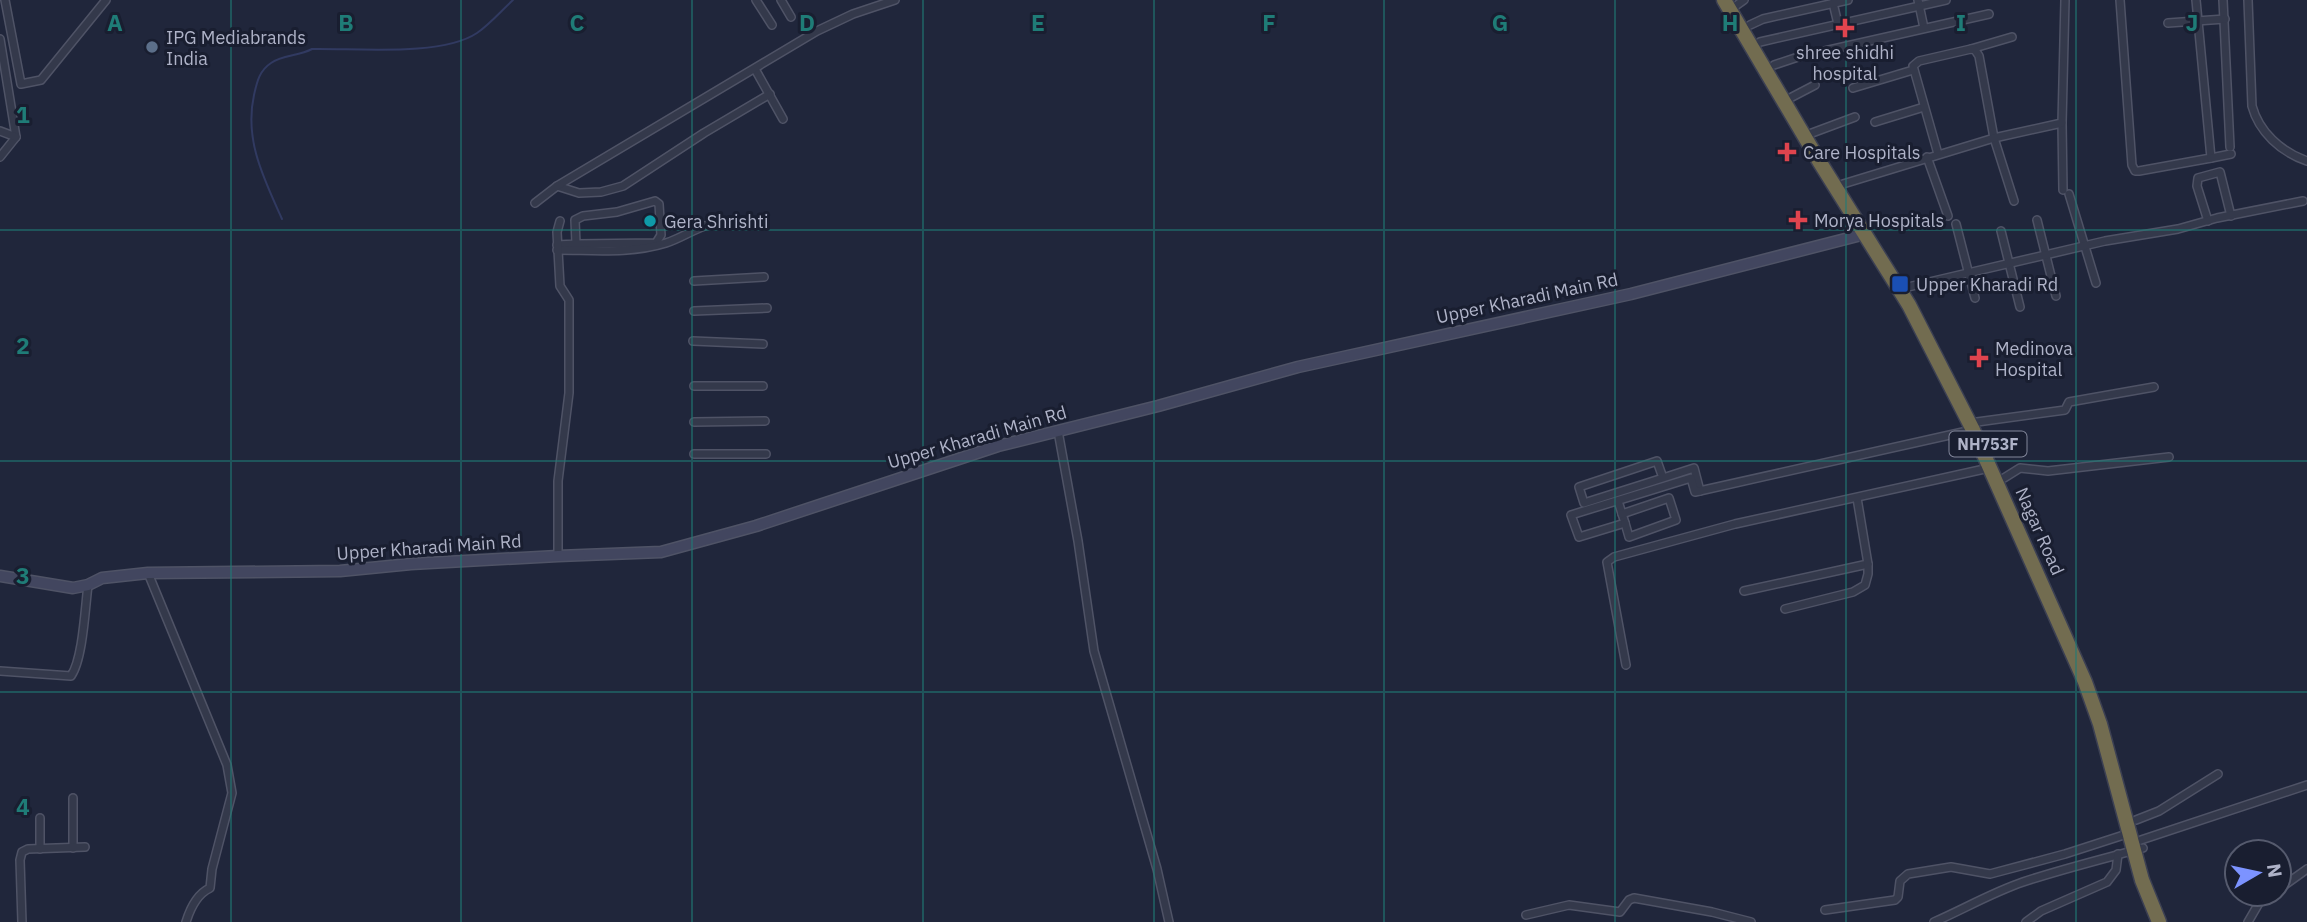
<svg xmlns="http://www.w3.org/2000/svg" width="2307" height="922" viewBox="0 0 2307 922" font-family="'IBM Plex Sans',sans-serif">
  <rect width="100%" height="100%" fill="#20263b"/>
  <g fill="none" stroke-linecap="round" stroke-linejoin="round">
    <path stroke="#313a61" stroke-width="2" d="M282 219C264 179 244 140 254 95 257 82 259 71 271 63 282 55 299 56 312 49 355 48 441 57 477 33 490 24 501 11 513 0"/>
    <defs>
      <g id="street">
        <path d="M5 0 21 84 41 80 106 0"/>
        <path d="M756 0 772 25"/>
        <path d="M781 0 791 17"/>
        <path d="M1918 0 1924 28"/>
        <path d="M2120 0 2132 165 2135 171H2139L2211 158 2196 0"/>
        <path d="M2223 0 2230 147"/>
        <path d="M2248 0 2252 106C2259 132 2281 152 2307 161"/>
        <path d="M1833 3 1838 24"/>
        <path d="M1737 5 1744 0"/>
        <path d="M2168 23 2225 19"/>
        <path d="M1750 25 1763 19 1848 0"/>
        <path d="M0 39 16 137 0 157"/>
        <path d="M1760 42 1946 0"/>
        <path d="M1971 49 2012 37"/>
        <path d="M1774 65 1798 57 1989 14"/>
        <path d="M755 69 783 119"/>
        <path d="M1853 88 1913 70"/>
        <path d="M1792 97 1815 85"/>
        <path d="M1875 122 1924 107"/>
        <path d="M2062 123 2063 190"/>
        <path d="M0 131 16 137"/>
        <path d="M1812 133 1855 117"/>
        <path d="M1938 154 1913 66 1919 61 1971 49 1975 50 1979 56 1994 138 2014 201"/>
        <path d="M1927 157 1948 216"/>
        <path d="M2211 158 2231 154"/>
        <path d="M1843 184 1994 138 2062 123 2065 0"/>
        <path d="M557 186 579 193 601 192 623 186 704 133 770 94"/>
        <path d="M2069 194 2096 283"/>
        <path d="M535 203 557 186 817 31 853 14 895 0"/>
        <path d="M2037 220 2056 296"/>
        <path d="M2208 221 2197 186 2198 178 2220 172 2231 216"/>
        <path d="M1956 224 1975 298"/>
        <path d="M2001 231 2020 307"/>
        <path d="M557 245 576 244 575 220 583 216 617 212 655 201 659 204 661 235 656 243 576 244"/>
        <path d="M557 250C593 250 631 254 666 243 682 238 695 228 711 224"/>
        <path d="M694 281 764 277"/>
        <path d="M1908 287 2105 241 2178 229 2217 218 2303 201"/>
        <path d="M694 311 767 308"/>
        <path d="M693 341 763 344"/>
        <path d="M694 386H763"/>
        <path d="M694 422 765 421"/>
        <path d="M1977 422 2065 410 2069 402 2154 387"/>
        <path d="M1058 431 1078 541 1094 651 1157 869 1169 922"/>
        <path d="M694 454H766"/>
        <path d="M1663 478 1584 503 1579 487 1657 461 1663 478 1694 468 1700 491"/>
        <path d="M2004 478 2020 468 2048 471 2169 457"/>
        <path d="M1618 501 1625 523 1579 537 1571 515 1691 478 1695 492 1972 430"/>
        <path d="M1622 514 1669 498 1676 520 1629 537 1625 523"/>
        <path d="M558 556V481L569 393V300L560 286 557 232 560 221"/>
        <path d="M148 573 227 765 232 793 212 869 210 888C197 894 190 909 186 922"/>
        <path d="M1744 591 1868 564"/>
        <path d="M1785 609 1853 592 1865 585 1868 574V564L1857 498"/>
        <path d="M1626 665 1607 562 1614 557 1735 524 1989 468"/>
        <path d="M0 671 71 676C83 659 85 608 88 585"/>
        <path d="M73 798V848"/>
        <path d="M40 818V849"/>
        <path d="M2136 820 2159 811 2218 774"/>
        <path d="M2141 840 2307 785"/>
        <path d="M2279 889 2307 869"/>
        <path d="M1825 910 1895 900 1898 897 1900 881 1908 874 1951 867 1990 874 2065 854 2130 833"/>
        <path d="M1526 915 1569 905 1620 912 1629 900 1634 898 1712 912 1751 922"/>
        <path d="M22 922 20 860 22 852 28 849 85 847"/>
        <path d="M1934 922C1964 909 1991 893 2023 882 2062 869 2103 859 2143 848"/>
        <path d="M2026 922 2041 911 2107 882 2116 870 2118 854"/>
        <path d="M2248 922 2259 903 2272 894"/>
      </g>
      <path id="secondary" d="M0 576 73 588 88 585 102 578 148 573 340 571 411 564 558 556 661 552 756 526 998 446 1158 406 1298 367 1631 294 1865 234"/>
      <path id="highway" d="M1724 0 1819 161 1909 305 1973 430 2085 682 2100 724 2142 880 2159 922"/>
    </defs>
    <use href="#street" stroke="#4f5366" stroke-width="10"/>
    <use href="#secondary" stroke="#4f5366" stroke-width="13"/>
    <use href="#highway" stroke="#3c4053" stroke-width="17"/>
    <use href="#street" stroke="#34394b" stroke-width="7"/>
    <use href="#secondary" stroke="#42465f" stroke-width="10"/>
    <use href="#highway" stroke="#726c50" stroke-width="14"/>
  </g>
  <path fill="none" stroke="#1f7c77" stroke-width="2" stroke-opacity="0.55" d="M231 0V922M461 0V922M692 0V922M923 0V922M1154 0V922M1384 0V922M1615 0V922M1846 0V922M2076 0V922M0 230H2307M0 461H2307M0 692H2307"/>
  <g fill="#e0444e" stroke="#191e30" stroke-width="2.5">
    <path d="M1841.5 17.5h7v7h7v7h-7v7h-7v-7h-7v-7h7z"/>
    <path d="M1783.5 141.5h7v7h7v7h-7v7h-7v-7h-7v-7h7z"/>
    <path d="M1794.5 209.5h7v7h7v7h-7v7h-7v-7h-7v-7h7z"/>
    <path d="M1975.5 347.5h7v7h7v7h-7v7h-7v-7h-7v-7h7z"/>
  </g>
  <circle fill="#5c6f8a" stroke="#191e30" stroke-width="2.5" cx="152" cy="47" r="7"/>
  <circle fill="#0f9aa8" stroke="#191e30" stroke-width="2.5" cx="650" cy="221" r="7"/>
  <rect fill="#1a4fb4" stroke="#191e30" stroke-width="2.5" x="1891" y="275" width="18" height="18" rx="3.5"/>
  <g text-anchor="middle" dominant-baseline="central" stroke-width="6" stroke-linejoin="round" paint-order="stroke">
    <rect fill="#191e30" stroke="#82869a" stroke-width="2" x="1949.5" y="431.5" width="77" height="25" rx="5"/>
    <g font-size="16" font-weight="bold" fill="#afb3c8">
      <text x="1988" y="444">NH753F</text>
    </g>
    <g font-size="18" fill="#afb3c8" stroke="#191e30" text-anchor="start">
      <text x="166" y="37">IPG Mediabrands<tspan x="166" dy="21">India</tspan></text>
      <text x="1845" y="52" text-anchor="middle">shree shidhi<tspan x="1845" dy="21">hospital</tspan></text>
      <text x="1803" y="152">Care Hospitals</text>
      <text x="1814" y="220">Morya Hospitals</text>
      <text x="664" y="221">Gera Shrishti</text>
      <text x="1916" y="284">Upper Kharadi Rd</text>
      <text x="1995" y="348">Medinova<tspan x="1995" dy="21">Hospital</tspan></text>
    </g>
    <g font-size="18" fill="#afb3c8" stroke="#191e30">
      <text transform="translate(1527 298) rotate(-12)">Upper Kharadi Main Rd</text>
      <text transform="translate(977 437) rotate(-16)">Upper Kharadi Main Rd</text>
      <text transform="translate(2040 531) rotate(66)">Nagar Road</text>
      <text transform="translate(429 547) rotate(-4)">Upper Kharadi Main Rd</text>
    </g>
  </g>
  <g font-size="23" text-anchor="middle" font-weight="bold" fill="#1f7c77" stroke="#191e30" stroke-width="6" stroke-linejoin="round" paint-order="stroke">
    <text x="115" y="31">A</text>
    <text x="346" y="31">B</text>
    <text x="577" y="31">C</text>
    <text x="807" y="31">D</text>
    <text x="1038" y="31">E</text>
    <text x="1269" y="31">F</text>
    <text x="1500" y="31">G</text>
    <text x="1730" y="31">H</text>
    <text x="1961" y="31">I</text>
    <text x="2192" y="31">J</text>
    <text x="23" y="123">1</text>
    <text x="23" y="354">2</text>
    <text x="23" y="584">3</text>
    <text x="23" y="815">4</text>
  </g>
  <g transform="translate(2258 873) rotate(81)"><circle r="33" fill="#191e30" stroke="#555a6d" stroke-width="2"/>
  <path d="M0-5L12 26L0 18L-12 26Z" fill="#7c93ff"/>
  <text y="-10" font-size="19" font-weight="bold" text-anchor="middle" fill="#afb3c8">N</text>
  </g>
</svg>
